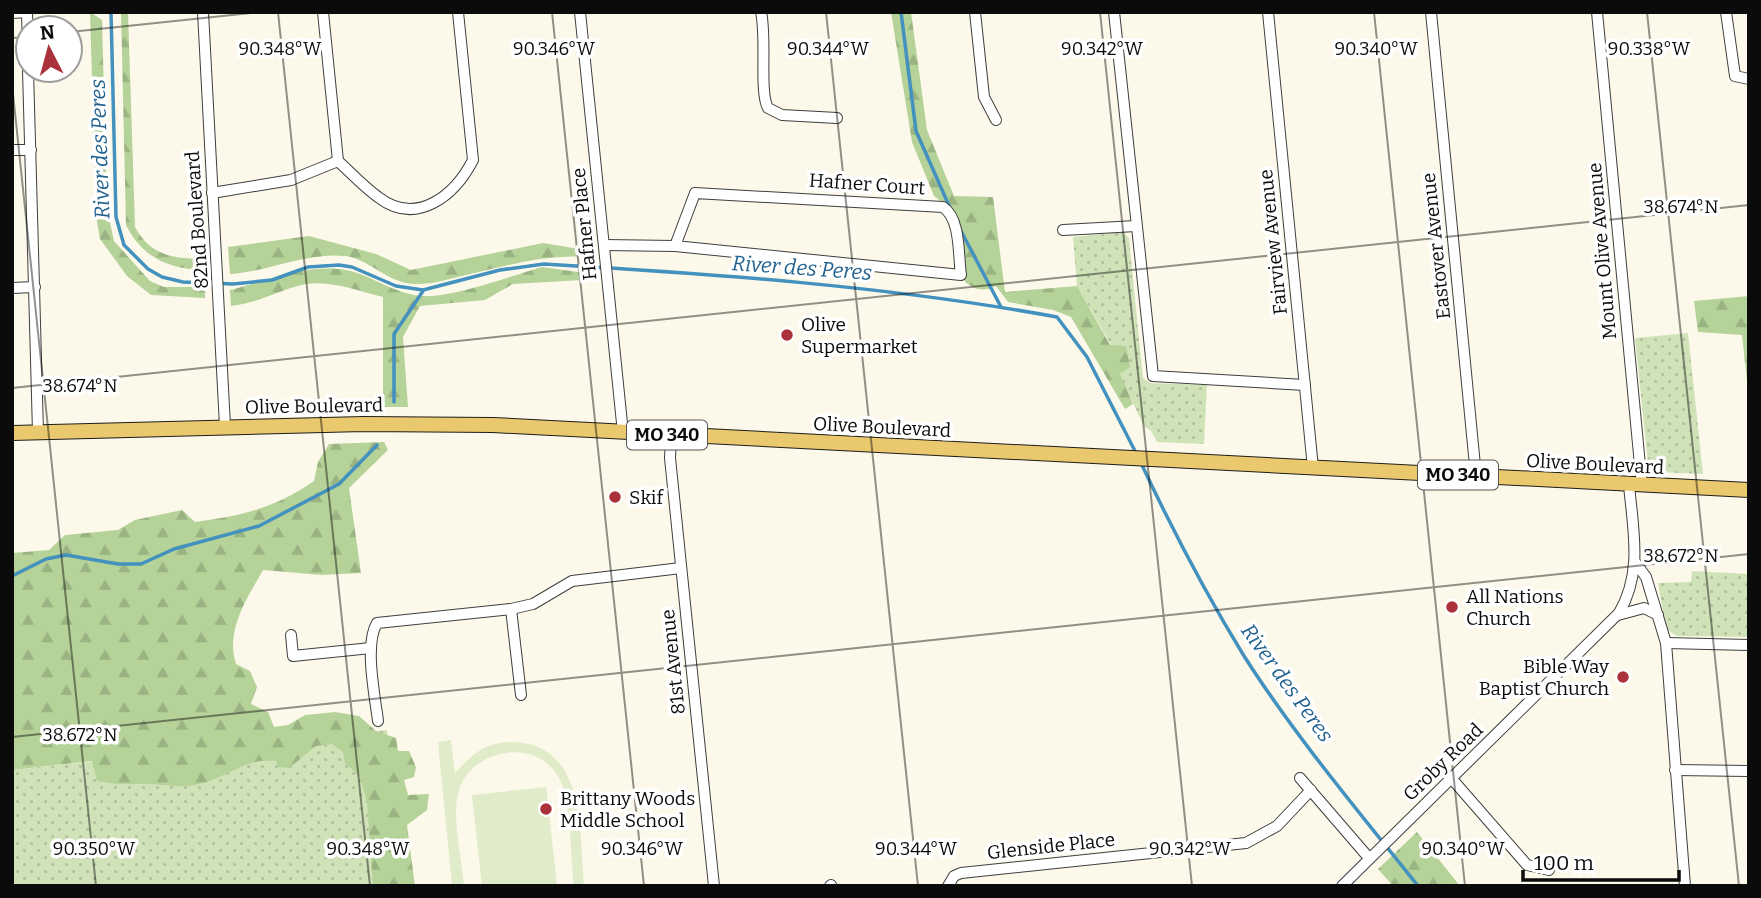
<svg xmlns="http://www.w3.org/2000/svg" width="1761" height="898" viewBox="0 0 1761 898" font-family="Bitter,serif">
  <defs>
    <pattern id="grass-dots" width="8" height="8" patternUnits="userSpaceOnUse" patternTransform="scale(1.75)"><rect width="8" height="8" fill="#d0e3b8"/><path d="M2 2h.1M6 6h.1" fill="none" stroke="#b1c19d" stroke-width="1.8" stroke-linecap="round"/></pattern>
    <pattern id="forest-firs" width="22" height="20" patternUnits="userSpaceOnUse" patternTransform="scale(1.75)"><rect width="22" height="20" fill="#b5d299"/><path d="M5 1l3.5 6h-7zM16 11l3.5 6h-7z" fill="#9ab382"/></pattern>
  </defs>
  <rect width="100%" height="100%" fill="#fdf9ea"/>
  <g fill="url(#grass-dots)">
    <path d="M1123 232 1129 238 1143 378 1150 383 1207 385 1204 444 1157 442 1151 431 1144 426 1119 374 1111 345 1077 286 1073 237Z"/>
    <path d="M1688 333 1703 474 1654 472 1648 463 1635 338Z"/>
    <path d="M1692 571 1749 574V637L1677 636 1666 629 1658 583 1691 582Z"/>
    <path d="M387 730 403 886H12V770Z"/>
  </g>
  <g fill="url(#forest-firs)">
    <path d="M90 12 102 20 107 208 114 241 150 281 164 287H205V298L151 295 127 276 100 239 96 216Z"/>
    <path d="M121 12H128L135 227C151 256 172 258 202 259L203 270C168 269 142 257 126 225Z"/>
    <path d="M891 12H911L927 130 954 196 993 197 1005 292 1077 286 1110 345 1126 346 1130 367 1120 374 1133 404 1125 409 1071 317 1053 310 1008 302 996 286C983 292 976 290 965 282L964 245 946 205 934 196 912 142Z"/>
    <path d="M309 236 376 254 411 270 543 243 597 252V258C552 252 510 265 466 275 449 279 431 285 414 284 388 283 369 259 345 256 306 252 268 272 230 274L228 247Z"/>
    <path d="M542 267 599 275V279L513 284 485 300 420 306 403 337 408 407H383V297C359 291 331 280 306 284 280 289 260 303 231 306L230 290C266 281 309 263 346 270 372 275 394 294 422 296 452 298 511 276 542 267Z"/>
    <path d="M1749 296V399L1742 335 1698 332 1694 301Z"/>
    <path d="M384 442 388 450 349 488 361 573 321 575 263 570C247 599 225 630 236 664L250 671 257 687 251 704 268 712 274 727 288 725 305 715 335 712 359 716 376 731 396 738 398 751H409L416 767 414 777 404 780 408 795 429 794 427 810 407 825 415 886H373L367 802 360 777 345 763 343 752 332 744 316 746 289 768 278 767 276 761C246 757 227 778 199 784 180 789 164 784 145 784 128 784 114 785 97 781L92 761 12 770V553L49 550 65 535 118 530 135 520 182 510 195 522C242 516 275 508 314 481L318 462 329 444Z"/>
    <path d="M1417 832 1460 886H1393L1378 869Z"/>
  </g>
  <g fill="#e0ebc9">
    <path d="M451 740 455 774C469 755 488 741 514 742 587 745 579 833 584 886H574C570 855 572 807 560 780 539 737 473 747 459 790 451 818 462 857 464 886H452L438 742Z"/>
    <path d="M546 787 557 886H482L472 795Z"/>
  </g>
  <g fill="none" stroke-linecap="round" stroke-linejoin="round">
    <g stroke="#4391be" stroke-width="3.5">
      <path d="M111 12 116 217 124 245 148 269 162 277 183 282 233 284 272 280 308 267 339 265 352 267 396 286 423 290 500 270 544 264C715 274 888 286 1057 317L1087 357 1136 453"/>
      <path d="M901 12 916 131 950 208"/>
      <path d="M961 231 1001 307"/>
      <path d="M394 402V334L423 291"/>
      <path d="M1141 463C1172 529 1206 594 1244 656 1295 736 1359 812 1418 886"/>
      <path d="M12 576 46 559 66 555 118 564H141L174 549 259 526 339 484 377 445"/>
    </g>
    <defs>
      <g id="minor">
        <path d="M27 12 28 53"/>
        <path d="M203 12 225 426"/>
        <path d="M323 12 338 161"/>
        <path d="M580 12 623 433"/>
        <path d="M761 12C767 39 759 92 768 108L782 115 837 118"/>
        <path d="M975 12 984 97 996 120"/>
        <path d="M1114 12 1153 376 1305 385"/>
        <path d="M1268 12 1313 468"/>
        <path d="M1431 12 1476 476"/>
        <path d="M1597 12 1642 486"/>
        <path d="M1726 12 1735 76 1749 79"/>
        <path d="M12 13 27 12"/>
        <path d="M28 70 38 432"/>
        <path d="M12 150H31"/>
        <path d="M212 193 291 180 338 161C351 173 364 187 378 197 417 227 455 195 473 160L458 12"/>
        <path d="M1063 230 1136 226"/>
        <path d="M604 245 675 246 961 275C958 255 961 219 943 207L695 193 675 246"/>
        <path d="M12 288 35 287"/>
        <path d="M671 435 670 458 714 886"/>
        <path d="M1635 562 1646 577 1666 643 1685 886"/>
        <path d="M511 609 521 695"/>
        <path d="M1618 615 1644 608 1658 615"/>
        <path d="M291 635 293 656 371 648"/>
        <path d="M1666 643 1749 645"/>
        <path d="M378 721C375 696 364 644 377 623L511 609 533 604 572 581 681 568"/>
        <path d="M1675 770 1749 771"/>
        <path d="M1300 778 1369 858"/>
        <path d="M1452 779 1527 865 1549 870"/>
        <path d="M830 886 831 885"/>
        <path d="M948 886 954 876 961 873 1246 843 1277 826 1311 790"/>
        <path d="M1342 886 1619 613C1643 572 1633 530 1629 485"/>
      </g>
      <path id="major" d="M12 433 364 424 493 425 1749 490"/>
    </defs>
    <use href="#minor" stroke="#3e3e3e" stroke-width="12"/>
    <use href="#major" stroke="#1c1c1c" stroke-width="16"/>
    <use href="#minor" stroke="#fff" stroke-width="10"/>
    <use href="#major" stroke="#eac86d" stroke-width="14"/>
  </g>
  <path fill="none" stroke="#0b0b0b" stroke-width="2" stroke-opacity="0.45" d="M278 12 370 886M552 12 644 886M826 12 918 886M1100 12 1192 886M1374 12 1465 886M1647 12 1739 886M70 32 260 12M12 38 28 37M12 84 96 886M12 388 1749 205M12 737 1749 554"/>
  <g fill="#ab323b" stroke="#fff" stroke-width="2.5">
    <circle cx="787" cy="335" r="7"/>
    <circle cx="615" cy="497" r="7"/>
    <circle cx="1452" cy="607" r="7"/>
    <circle cx="1623" cy="677" r="7"/>
    <circle cx="546" cy="809" r="7"/>
  </g>
  <g text-anchor="middle" dominant-baseline="central" stroke-width="7" stroke-linejoin="round" paint-order="stroke">
    <g fill="#fff" stroke="#545454" stroke-width="2">
      <rect x="627" y="420.5" width="80" height="29" rx="5"/>
      <rect x="1418" y="460.5" width="80" height="29" rx="5"/>
    </g>
    <g font-size="18" font-weight="bold" fill="#0b0b0b">
      <text x="667" y="435">MO 340</text>
      <text x="1458" y="475">MO 340</text>
    </g>
    <g font-size="19" fill="#0b0b0b" stroke="#fff">
      <text transform="translate(867 184) rotate(4)">Hafner Court</text>
      <text transform="translate(197 220) rotate(-94)">82nd Boulevard</text>
      <text transform="translate(584 224) rotate(-96)">Hafner Place</text>
      <text transform="translate(1273 242) rotate(-96)">Fairview Avenue</text>
      <text transform="translate(1436 246) rotate(-96)">Eastover Avenue</text>
      <text transform="translate(1602 251) rotate(-95)">Mount Olive Avenue</text>
      <text transform="translate(314 406) rotate(-1)">Olive Boulevard</text>
      <text transform="translate(882 427) rotate(3)">Olive Boulevard</text>
      <text transform="translate(1595 464) rotate(3)">Olive Boulevard</text>
      <text transform="translate(673 662) rotate(-96)">81st Avenue</text>
      <text transform="translate(1443 762) rotate(-44)">Groby Road</text>
      <text transform="translate(1051 846) rotate(-6)">Glenside Place</text>
    </g>
    <g font-size="19" fill="#0b0b0b" stroke="#fff" text-anchor="start">
      <text x="801" y="324">Olive<tspan x="801" dy="22">Supermarket</tspan></text>
      <text x="629" y="497">Skif</text>
      <text x="1466" y="596">All Nations<tspan x="1466" dy="22">Church</tspan></text>
      <text x="1609" y="666" text-anchor="end">Bible Way<tspan x="1609" dy="22">Baptist Church</tspan></text>
      <text x="560" y="798">Brittany Woods<tspan x="560" dy="22">Middle School</tspan></text>
    </g>
    <g font-size="21" font-style="italic" fill="#22628e" stroke="#fff">
      <text transform="translate(100 149) rotate(-92)">River des Peres</text>
      <text transform="translate(802 268) rotate(4)">River des Peres</text>
      <text transform="translate(1287 683) rotate(54)">River des Peres</text>
    </g>
  </g>
  <g font-size="18" text-anchor="middle" fill="#0b0b0b" stroke="#fff" stroke-width="7" stroke-linejoin="round" paint-order="stroke">
    <text x="280" y="55">90.348°W</text>
    <text x="554" y="55">90.346°W</text>
    <text x="828" y="55">90.344°W</text>
    <text x="1102" y="55">90.342°W</text>
    <text x="1376" y="55">90.340°W</text>
    <text x="1649" y="55">90.338°W</text>
    <text x="1681" y="213">38.674°N</text>
    <text x="80" y="392">38.674°N</text>
    <text x="1681" y="562">38.672°N</text>
    <text x="80" y="741">38.672°N</text>
    <text x="94" y="855">90.350°W</text>
    <text x="368" y="855">90.348°W</text>
    <text x="642" y="855">90.346°W</text>
    <text x="916" y="855">90.344°W</text>
    <text x="1190" y="855">90.342°W</text>
    <text x="1463" y="855">90.340°W</text>
  </g>
  <rect width="1761" height="898" fill="none" stroke="#0b0b0b" stroke-width="28"/>
  <g transform="translate(49 49) rotate(354)"><circle r="33" fill="#ffffff" stroke="#9d9d9d" stroke-width="2"/>
  <path d="M0-5L12 26L0 18L-12 26Z" fill="#ab323b"/>
  <text y="-10" font-size="19" font-weight="bold" text-anchor="middle" fill="#0b0b0b">N</text>
  </g>
  <path d="M1523 870v10h156v-10" fill="none" stroke="#0b0b0b" stroke-width="3.5"/>
  <text x="1534" y="870" font-size="21" fill="#0b0b0b" stroke="#ffffff" stroke-width="5" paint-order="stroke">100 m</text>
</svg>
